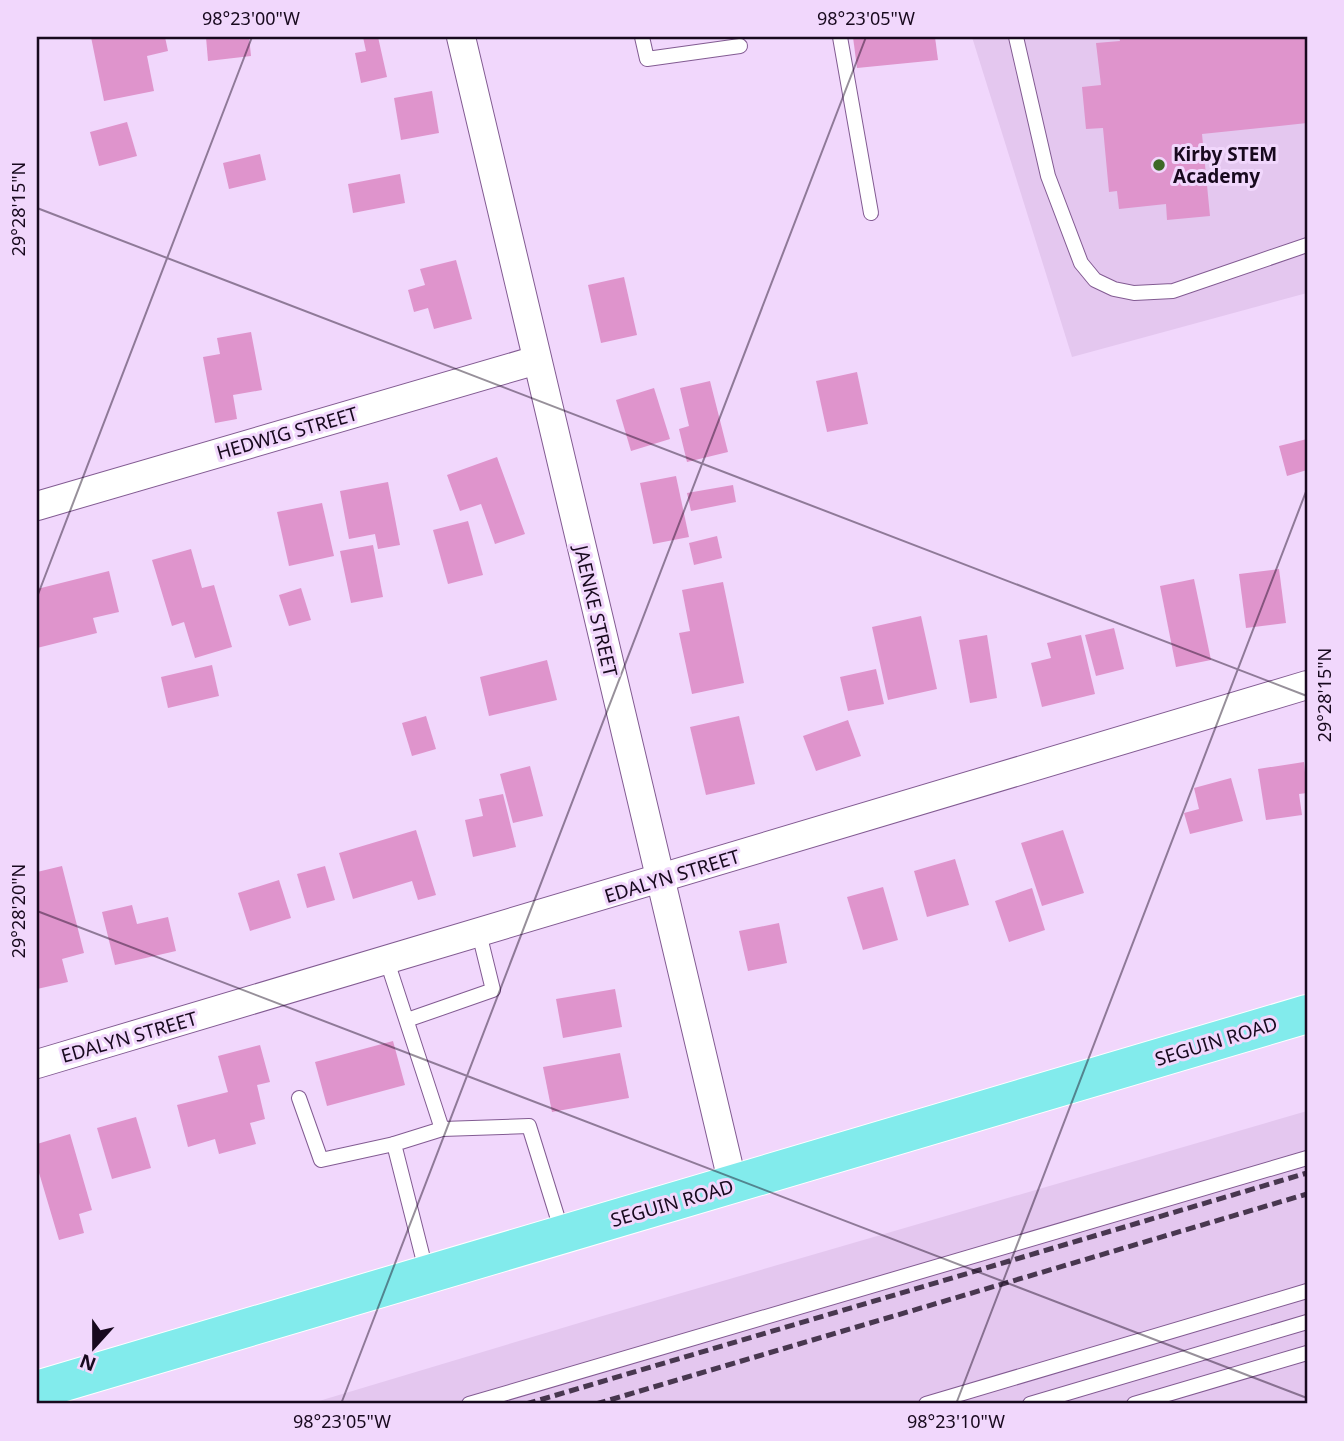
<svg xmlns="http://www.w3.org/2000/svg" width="1344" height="1441" viewBox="0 0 1344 1441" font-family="'Noto Sans',sans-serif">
  <rect width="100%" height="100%" fill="#f1d7fc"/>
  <g fill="#e4c7ef">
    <path d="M972 37H1307V293L1072 357Z"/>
    <path d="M1307 1111V1404H309L599 1317Z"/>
  </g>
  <g fill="#df94cc">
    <path d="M91 37H165L168 51 147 56 154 91 104 101Z"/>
    <path d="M206 37H249L251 56 208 61Z"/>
    <path d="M363 37H378L387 77 361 83 355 53 366 51Z"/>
    <path d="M853 37H935L938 60 857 68Z"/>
    <path d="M1119 37H1307V123L1202 134 1210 216 1167 220 1166 204 1119 209 1117 191 1109 192 1103 128 1086 129 1082 87 1101 85 1096 43 1120 41Z"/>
    <path d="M432 91 439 133 401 140 394 98Z"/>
    <path d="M127 122 137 156 99 166 90 132Z"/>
    <path d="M260 154 266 180 229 189 223 163Z"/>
    <path d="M400 174 405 203 353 213 348 184Z"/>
    <path d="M456 260 472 319 434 329 428 308 414 312 408 290 425 285 420 269Z"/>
    <path d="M624 277 637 335 601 343 588 285Z"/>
    <path d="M251 332 262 390 233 395 237 419 215 423 203 357 220 354 217 338Z"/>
    <path d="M857 372 868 424 827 432 816 381Z"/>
    <path d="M710 381 728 452 687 462 679 429 689 426 680 388Z"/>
    <path d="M654 388 670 439 631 451 616 400Z"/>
    <path d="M1307 439V470L1287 476 1279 446Z"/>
    <path d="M497 457 525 534 495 544 481 504 460 511 447 475Z"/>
    <path d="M676 476 689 537 653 544 640 483Z"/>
    <path d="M388 482 400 545 378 549 375 534 349 539 340 491Z"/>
    <path d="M733 485 736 502 691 511 687 493Z"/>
    <path d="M322 503 334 556 289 566 277 512Z"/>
    <path d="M468 521 483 575 448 584 433 530Z"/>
    <path d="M717 536 722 558 694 565 689 543Z"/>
    <path d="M373 545 383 597 351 603 340 551Z"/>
    <path d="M191 549 202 588 214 585 232 647 195 658 184 622 172 626 152 560Z"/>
    <path d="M1279 569 1286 623 1246 628 1239 574Z"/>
    <path d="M109 571 119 612 93 618 97 633 37 648V589Z"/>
    <path d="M1194 579 1211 660 1176 667 1160 586Z"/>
    <path d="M723 582 744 683 692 694 679 633 690 631 682 590Z"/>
    <path d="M301 588 311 620 289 626 279 595Z"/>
    <path d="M921 616 937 689 888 700 872 627Z"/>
    <path d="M1114 628 1124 669 1096 676 1085 635Z"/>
    <path d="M987 635 997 698 970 703 959 640Z"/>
    <path d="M1081 635 1095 694 1042 707 1031 663 1051 658 1047 643Z"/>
    <path d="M547 660 557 700 489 716 480 677Z"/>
    <path d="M212 665 219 696 168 708 161 677Z"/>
    <path d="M876 669 884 704 848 711 840 677Z"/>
    <path d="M426 716 436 749 412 756 402 723Z"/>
    <path d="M739 716 755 784 706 795 690 727Z"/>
    <path d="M848 720 861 756 816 771 803 736Z"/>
    <path d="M1304 762 1307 793 1299 794 1302 815 1266 820 1258 769Z"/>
    <path d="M530 766 543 816 513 823 500 774Z"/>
    <path d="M1231 778 1243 821 1190 834 1184 813 1199 809 1194 788Z"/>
    <path d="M503 794 516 847 473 857 465 820 483 816 479 799Z"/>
    <path d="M416 830 436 895 418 900 412 881 353 899 339 853Z"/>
    <path d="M1063 830 1084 893 1042 906 1021 843Z"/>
    <path d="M955 859 969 905 927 917 914 871Z"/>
    <path d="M62 866 84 953 62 959 68 982 37 989V872Z"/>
    <path d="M325 866 335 900 307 908 297 874Z"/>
    <path d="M279 880 291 918 250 931 238 893Z"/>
    <path d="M883 887 898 940 863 950 847 897Z"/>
    <path d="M1032 888 1045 930 1009 942 995 901Z"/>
    <path d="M132 905 137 924 168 917 176 951 115 965 102 912Z"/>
    <path d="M779 923 787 963 748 971 739 931Z"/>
    <path d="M615 989 622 1027 563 1038 556 999Z"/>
    <path d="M393 1041 405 1085 327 1106 315 1062Z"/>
    <path d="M260 1045 270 1082 257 1085 265 1119 250 1123 256 1144 219 1154 215 1139 188 1147 177 1105 228 1092 218 1056Z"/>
    <path d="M620 1053 629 1098 552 1112 543 1067Z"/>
    <path d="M136 1117 151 1168 112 1179 97 1128Z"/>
    <path d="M70 1134 92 1210 79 1214 84 1233 59 1240 37 1166V1144Z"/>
  </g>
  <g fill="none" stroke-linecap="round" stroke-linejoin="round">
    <defs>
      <g id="service">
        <path d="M642 37 647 59 740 46"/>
        <path d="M840 37 871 213"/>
        <path d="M1016 37 1048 176 1081 263 1095 280 1114 289 1134 293 1173 291 1307 245"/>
        <path d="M387 961 442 1129 394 1144 427 1274"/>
        <path d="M407 1020 493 990 479 933"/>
        <path d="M299 1098 321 1160 394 1144"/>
        <path d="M442 1129 529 1126 562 1232"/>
        <path d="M469 1404 1307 1158"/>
        <path d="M926 1404 1307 1291"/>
        <path d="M1030 1404 1307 1322"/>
        <path d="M1134 1404 1307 1353"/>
      </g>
      <g id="minor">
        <path d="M461 37 733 1185"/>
        <path d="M37 506 537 360"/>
        <path d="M37 1064 1307 685"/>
      </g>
      <path id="primary" d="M37 1390 1307 1014"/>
    </defs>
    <use href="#service" stroke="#825b92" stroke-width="16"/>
    <use href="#minor" stroke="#825b92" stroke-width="30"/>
    <use href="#primary" stroke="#fff" stroke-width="40"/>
    <use href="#service" stroke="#fff" stroke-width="14"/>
    <use href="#minor" stroke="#fff" stroke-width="28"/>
    <use href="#primary" stroke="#82ebec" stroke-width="38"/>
    <g stroke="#48374f" stroke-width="5" stroke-dasharray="10 5" stroke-linecap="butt">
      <path d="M526 1404 1307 1173"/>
      <path d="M596 1404 1307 1194"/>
    </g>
  </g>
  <path fill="none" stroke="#18091e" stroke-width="2" stroke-opacity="0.45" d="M37 208 1307 696M37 597 252 37M37 911 1307 1398M341 1404 866 37M956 1404 1307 489"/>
  <circle fill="#3e6927" stroke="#f1d7fc" stroke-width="2.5" cx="1159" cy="165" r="7"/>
  <g text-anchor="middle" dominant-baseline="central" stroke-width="6" stroke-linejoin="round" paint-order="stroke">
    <g font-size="19" font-weight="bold" fill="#18091e" stroke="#f1d7fc" text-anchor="start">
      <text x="1173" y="154">Kirby STEM<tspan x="1173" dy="22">Academy</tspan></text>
    </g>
    <g font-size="19" fill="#18091e" stroke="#f1d7fc">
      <text transform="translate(287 433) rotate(-16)">HEDWIG STREET</text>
      <text transform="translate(596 611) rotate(77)">JAENKE STREET</text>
      <text transform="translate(672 876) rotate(-17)">EDALYN STREET</text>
      <text transform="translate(129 1037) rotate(-16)">EDALYN STREET</text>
      <text transform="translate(1216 1041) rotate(-17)">SEGUIN ROAD</text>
      <text transform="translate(672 1203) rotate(-16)">SEGUIN ROAD</text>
    </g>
  </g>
  <rect width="1344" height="1441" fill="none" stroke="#f1d7fc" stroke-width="77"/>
  <g transform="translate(94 1347) rotate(201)" stroke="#f1d7fc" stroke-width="5" paint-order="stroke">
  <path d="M0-5L12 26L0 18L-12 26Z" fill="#18091e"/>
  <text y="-10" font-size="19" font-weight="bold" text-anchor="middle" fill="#18091e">N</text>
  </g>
  <rect x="38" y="38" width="1268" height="1364" fill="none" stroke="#18091e" stroke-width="2.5"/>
  <g font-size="18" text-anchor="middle" fill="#18091e">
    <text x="251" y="25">98°23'00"W</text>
    <text x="866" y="25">98°23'05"W</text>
    <text transform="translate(19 209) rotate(-90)" y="6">29°28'15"N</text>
    <text transform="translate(1325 695) rotate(-90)" y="6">29°28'15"N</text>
    <text transform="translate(19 911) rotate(-90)" y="6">29°28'20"N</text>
    <text x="342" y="1428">98°23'05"W</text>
    <text x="956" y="1428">98°23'10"W</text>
  </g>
</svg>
